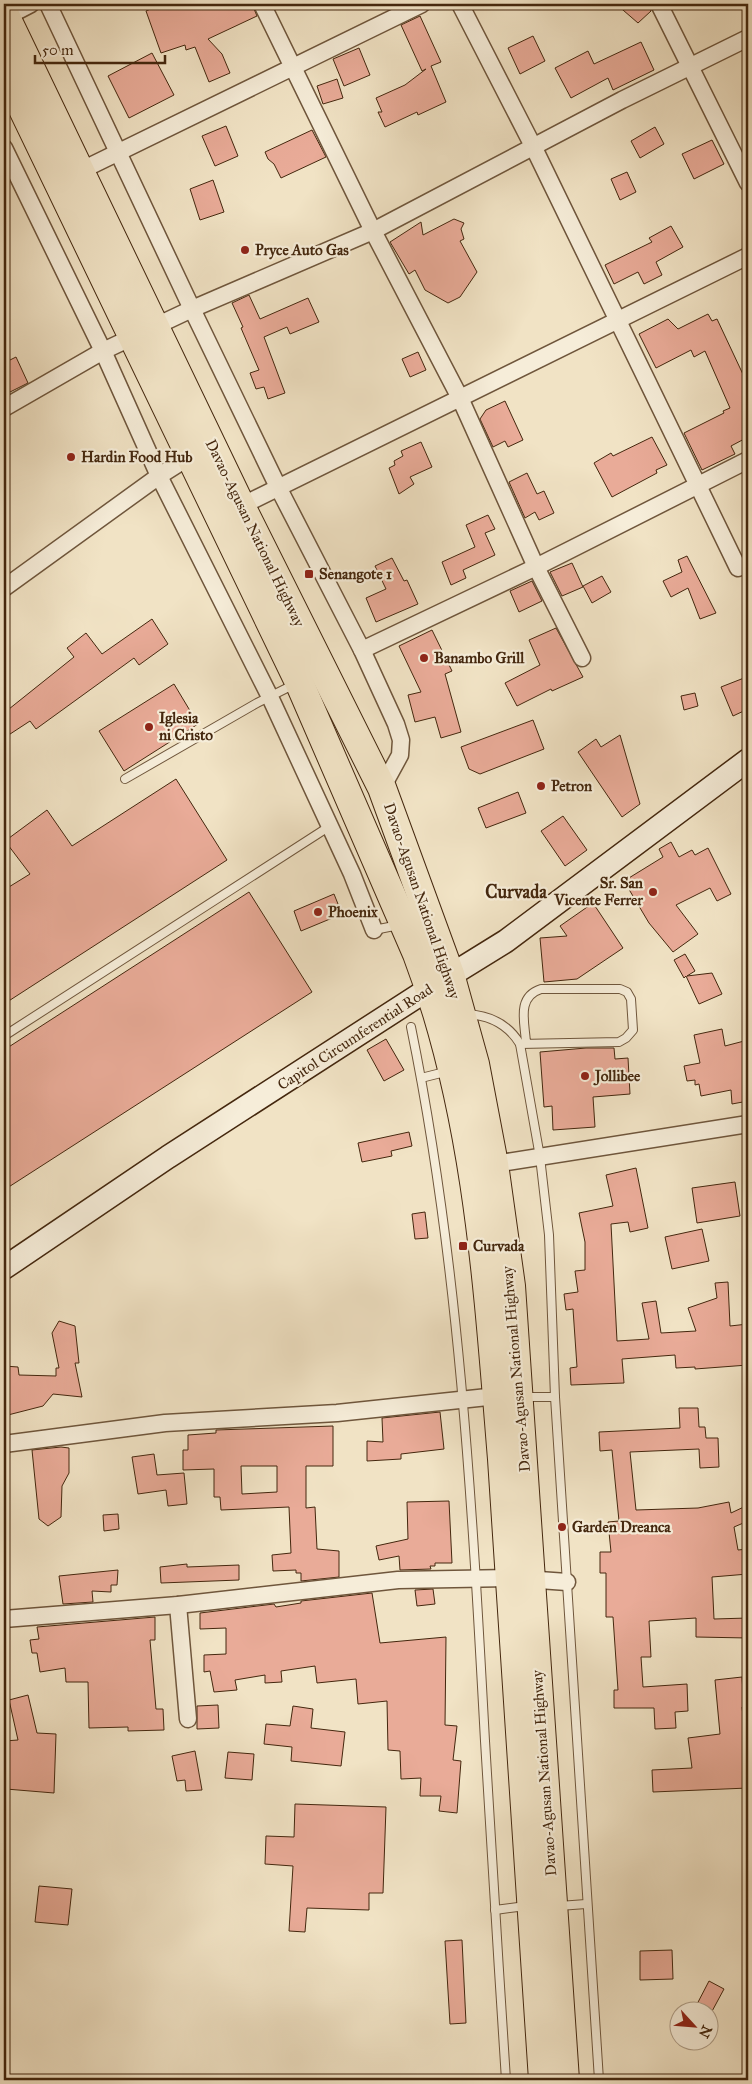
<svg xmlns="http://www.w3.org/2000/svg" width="752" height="2084" viewBox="0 0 752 2084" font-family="'IM FELL Great Primer',serif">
  <rect width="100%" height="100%" fill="#f1e3c5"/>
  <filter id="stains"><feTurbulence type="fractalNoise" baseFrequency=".004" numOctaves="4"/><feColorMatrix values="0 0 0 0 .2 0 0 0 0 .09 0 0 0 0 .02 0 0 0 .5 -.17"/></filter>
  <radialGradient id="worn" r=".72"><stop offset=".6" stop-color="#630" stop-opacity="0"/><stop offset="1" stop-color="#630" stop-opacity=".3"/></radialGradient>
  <g fill="#e9ab98" stroke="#44270e" fill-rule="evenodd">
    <path d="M162 4H252L257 16 208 39 222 54 230 73 209 82 195 47 186 50 185 45 161 53 146 11Z"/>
    <path d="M616 4H649L651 11 638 23Z"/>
    <path d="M420 16 441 62 431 66 446 102 418 115 417 112 385 127 378 112H382L376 98 405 85 426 69 422 71 401 25Z"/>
    <path d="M533 36 545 61 520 74 508 48Z"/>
    <path d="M641 42 654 70 613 90 608 78 571 98 555 68 588 51 594 64Z"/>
    <path d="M359 48 370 75 344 86 333 59Z"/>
    <path d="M152 53 174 95 129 118 108 76Z"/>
    <path d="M337 79 343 98 323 104 317 86Z"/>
    <path d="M226 126 238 156 215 166 202 136Z"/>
    <path d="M655 127 664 144 640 158 631 141Z"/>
    <path d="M312 130 326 157 281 178 274 164 268 159 265 152Z"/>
    <path d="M712 140 724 164 694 179 682 154Z"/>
    <path d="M627 172 636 192 620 200 611 179Z"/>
    <path d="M213 180 224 212 200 220 190 189Z"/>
    <path d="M454 219 464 223 461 229 464 239 460 241 477 272 460 297 448 303 425 290 415 270 409 274 390 242 421 222 423 235Z"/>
    <path d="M671 226 683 247 656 262 662 275 644 284 638 272 614 284 605 265 652 242 649 238Z"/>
    <path d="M249 295 260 319 308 298 319 322 290 334 287 327 264 337 285 393 268 399 264 387 256 389 250 373 259 370 241 328 243 327 232 303Z"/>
    <path d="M708 314 712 321 717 319 748 385V437L731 446 735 454 702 470 684 433 724 413 723 411 730 408 705 351 694 357 691 350 656 368 639 334 668 319 678 329Z"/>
    <path d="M418 352 426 370 410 377 402 359Z"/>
    <path d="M16 357 28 383 4 395V363Z"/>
    <path d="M505 401 523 440 508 447 505 441 493 447 480 419 486 410Z"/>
    <path d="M652 437 667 465 656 470 657 473 612 497 594 463 611 453 613 456Z"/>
    <path d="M421 442 432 467 410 477 414 484 399 494 389 468 395 465 394 461 403 456 401 451Z"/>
    <path d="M527 473 537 494 544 491 554 513 539 520 535 512 525 518 509 482Z"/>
    <path d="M488 515 495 529 485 533 495 555 463 570 466 578 451 585 442 562 475 547 466 525Z"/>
    <path d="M687 556 716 613 700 619 688 588 671 597 663 581 682 572 678 560Z"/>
    <path d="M392 558 404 581 407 580 418 604 376 622 366 598 386 589 375 566Z"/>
    <path d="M572 563 583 587 562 596 550 572Z"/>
    <path d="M602 576 611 592 592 603 583 586Z"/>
    <path d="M532 581 542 601 519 612 510 591Z"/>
    <path d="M152 619 168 644 139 665 134 658 36 729 30 721 4 738V713L74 657 67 648 86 633 102 654Z"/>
    <path d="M556 628 583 677 552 691 551 689 517 706 505 683 540 665 529 640Z"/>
    <path d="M432 630 452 671 445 674 461 732 441 738 435 717 415 722 408 695 421 692 399 646Z"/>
    <path d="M744 678 748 689V709L733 716 721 687Z"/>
    <path d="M174 684 198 724 124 771 99 731Z"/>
    <path d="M695 693 698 706 684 710 681 696Z"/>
    <path d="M533 720 544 749 480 774 469 769 461 747Z"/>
    <path d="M620 735 640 804 622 817 578 752 596 739 601 747Z"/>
    <path d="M176 779 227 860 4 1004V890L30 874 5 841 47 810 72 846Z"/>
    <path d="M518 792 526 813 486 828 478 808Z"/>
    <path d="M563 816 587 850 565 866 541 831Z"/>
    <path d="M671 842 679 857 692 850 695 855 708 848 731 894 717 901 710 888 676 905 698 934 673 952 649 923 624 881 663 857 659 849Z"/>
    <path d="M249 892 312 992 4 1190V1050Z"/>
    <path d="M334 894 342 914 301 931 294 911Z"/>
    <path d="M593 903 623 948 577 979 544 982 540 938 567 936 560 926Z"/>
    <path d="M685 954 695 971 687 976 712 973 722 994 699 1004 686 976 684 978 674 960Z"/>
    <path d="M722 1029 725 1046 748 1040V1101L732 1104 731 1090 701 1096 699 1084 695 1085V1080L687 1081 684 1066 700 1063 694 1035Z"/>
    <path d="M386 1039 404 1070 384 1081 367 1050Z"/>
    <path d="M586 1048H614L615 1059 628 1058 630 1094 593 1097 595 1127 553 1130 552 1106 544 1107 540 1052Z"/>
    <path d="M409 1132 412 1146 391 1151 392 1156 362 1162 358 1143Z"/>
    <path d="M636 1168 648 1228 630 1232 628 1222 611 1224 617 1341 649 1339 642 1303 656 1301 661 1333 696 1331 688 1308 717 1298 715 1283 728 1282 730 1326 748 1324V1365L695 1369V1367L676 1368 675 1355 622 1359 624 1383 571 1385 570 1368 577 1367 573 1309 566 1310 564 1294 578 1292 575 1271 585 1270V1242L579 1213 613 1206 606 1175Z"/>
    <path d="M735 1182 740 1216 697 1223 692 1188Z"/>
    <path d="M425 1212 428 1238 415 1239 412 1214Z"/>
    <path d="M702 1229 709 1261 672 1269 665 1237Z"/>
    <path d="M59 1321 75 1326 79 1363H75L82 1397 53 1394 43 1406 4 1416V1366L18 1367 19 1375 56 1376V1368H59L52 1333Z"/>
    <path d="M679 1408H698L699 1427H705L706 1438H718L719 1467 700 1468 699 1449 630 1452 636 1510 698 1508 729 1502 731 1513 748 1505V1521L734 1527 738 1550 748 1549V1574L712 1577 714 1619 748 1618V1638L696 1637V1618L649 1621 651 1657H641L643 1687 687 1684 688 1711 675 1712 676 1728 655 1729 654 1708H614V1690H618L613 1617H606V1573H600V1552H611L608 1522 619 1521 612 1450 600 1451 599 1432 680 1428Z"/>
    <path d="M440 1412 444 1449 401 1454V1459L367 1461V1441L383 1442 382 1418Z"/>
    <path d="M333 1426V1466H306V1508L315 1507 317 1549 339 1551V1577L301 1581V1573H296V1570L273 1571 272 1555 291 1553 289 1507 221 1510 220 1497H214V1469L183 1470V1450H188V1435L216 1433V1430ZM241 1466H277V1492L242 1494Z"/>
    <path d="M61 1447 69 1448V1473L62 1486 61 1517 48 1526 39 1519 32 1450Z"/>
    <path d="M154 1454 157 1475 184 1473 187 1504 168 1506 166 1490 138 1494 132 1457Z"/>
    <path d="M449 1501 452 1563H435V1566H430L431 1569 400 1570 399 1556 379 1560 376 1546 408 1539 407 1502Z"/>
    <path d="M118 1514 119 1529 104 1531 103 1515Z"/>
    <path d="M187 1564V1567L239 1565V1580L161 1583 160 1567Z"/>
    <path d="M118 1570 117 1585H111V1592L92 1591 93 1602 63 1604 59 1576Z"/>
    <path d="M433 1589 435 1604 417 1606 415 1590Z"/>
    <path d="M372 1593 380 1643 446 1637 445 1725 457 1726 453 1760 461 1761 457 1813 439 1811 441 1796H420L421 1778 401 1779 400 1751 388 1750 387 1701 358 1704 356 1679 317 1683 315 1666 281 1671 282 1682 265 1683V1675L235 1680 237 1690 214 1692 210 1671 204 1672V1655L226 1654V1628L200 1629V1613L274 1604 276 1607 301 1603V1601Z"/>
    <path d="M155 1617V1640H150L156 1709H163L164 1730 128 1731V1727L89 1728 88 1682H66L65 1668 40 1672 37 1653H32L30 1640 39 1639 37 1627Z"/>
    <path d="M742 1677 744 1707H742L748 1762V1788L653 1792 652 1770 692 1768 688 1738 720 1734 715 1680Z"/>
    <path d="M28 1695 37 1733 56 1734 54 1793 6 1789V1754H4V1741L18 1740 9 1700Z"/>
    <path d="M218 1705 219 1728 197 1729V1706Z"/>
    <path d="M293 1706 313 1709 311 1728 345 1732 341 1766 291 1761 292 1747 264 1744 266 1724 290 1726Z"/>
    <path d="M195 1751 202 1790 186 1791 185 1780 177 1781 172 1756Z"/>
    <path d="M228 1752 254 1754 252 1780 225 1778Z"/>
    <path d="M295 1804 386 1807 383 1893H369V1910L307 1908 305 1932 289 1931 293 1866 265 1864 266 1836 294 1837Z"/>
    <path d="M39 1886 72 1889 68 1925 35 1922Z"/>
    <path d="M462 1940 466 2023 450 2024 445 1941Z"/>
    <path d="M672 1950 673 1979 640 1980V1951Z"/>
    <path d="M709 1981 724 1989 710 2015V2012H701L695 2008Z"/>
  </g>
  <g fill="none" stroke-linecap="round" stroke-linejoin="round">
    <defs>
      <g id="lane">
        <path d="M125 779 257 703 295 684"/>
        <path d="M374 930 399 925"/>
        <path d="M466 1014C489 1015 508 1024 520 1044L540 1157 549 1235 555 1397 599 2080"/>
        <path d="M411 1027C459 1262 472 1502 485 1741 491 1854 499 1967 506 2080"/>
        <path d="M4 1036 330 826"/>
        <path d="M520 1044 619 1042 626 1038 633 1030 631 999 627 992 620 989H541C516 997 525 1023 526 1043"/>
        <path d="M421 1078 449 1071"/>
        <path d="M524 1397H555"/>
        <path d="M559 1906 586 1904"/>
        <path d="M495 1910 526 1906"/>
      </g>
      <g id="street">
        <path d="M48 4 192 309 278 487 362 650 396 724 401 740 400 755 382 788"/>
        <path d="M262 4 373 231 460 398 536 567 582 658"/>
        <path d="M460 4 533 146 738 568"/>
        <path d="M659 4 748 183"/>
        <path d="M6 17 31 4"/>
        <path d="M4 148 103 351 159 476 270 697 352 874 374 930"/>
        <path d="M80 171 422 4"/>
        <path d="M4 408 103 351 192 309 373 231 622 100 748 38"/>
        <path d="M241 506 748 256"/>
        <path d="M4 588 159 476 189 457"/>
        <path d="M362 650 536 567 748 460"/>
        <path d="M494 1164 748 1124"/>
        <path d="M4 1444 165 1423 337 1413 497 1396"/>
        <path d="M178 1605 188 1719"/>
        <path d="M4 1619 178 1605 398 1580 511 1578 567 1582"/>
      </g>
      <path id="secondary" d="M4 1268 168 1157 430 988 506 941 748 760"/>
      <g id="highway">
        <path d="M4 13 241 506 382 788 450 974 475 1064 494 1164 511 1286 565 2080"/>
        <path d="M4 70 299 682 417 954C478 1115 488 1289 502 1459 517 1666 528 1873 543 2080"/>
      </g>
    </defs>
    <use href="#lane" stroke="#6f563c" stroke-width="10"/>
    <use href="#street" stroke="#6f563c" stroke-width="19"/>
    <use href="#secondary" stroke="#44270e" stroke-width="25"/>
    <use href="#highway" stroke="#44270e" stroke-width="30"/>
    <use href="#lane" stroke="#f6edd9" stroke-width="8"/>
    <use href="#street" stroke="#f6edd9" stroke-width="16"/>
    <use href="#secondary" stroke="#f6edd9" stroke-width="22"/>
    <use href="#highway" stroke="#f1e3c5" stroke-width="28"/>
  </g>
  <g fill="#8f2418" stroke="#f6edd9" stroke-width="2">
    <circle cx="245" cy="250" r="5"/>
    <circle cx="71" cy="457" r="5"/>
    <rect x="304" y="569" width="10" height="10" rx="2.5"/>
    <circle cx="424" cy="658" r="5"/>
    <circle cx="149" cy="727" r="5"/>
    <circle cx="541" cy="786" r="5"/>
    <circle cx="653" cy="892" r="5"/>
    <circle cx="318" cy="912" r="5"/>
    <circle cx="585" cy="1076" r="5"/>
    <rect x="458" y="1241" width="10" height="10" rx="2.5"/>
    <circle cx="562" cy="1527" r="5"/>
  </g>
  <g text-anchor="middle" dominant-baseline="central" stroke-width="4.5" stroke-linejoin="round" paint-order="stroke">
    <g font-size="15" font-weight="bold" fill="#44270e" stroke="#f6edd9" text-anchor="start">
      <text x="255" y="250">Pryce Auto Gas</text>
      <text x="81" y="457">Hardin Food Hub</text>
      <text x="319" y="574">Senangote 1</text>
      <text x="434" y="658">Banambo Grill</text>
      <text x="159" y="718">Iglesia<tspan x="159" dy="17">ni Cristo</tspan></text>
      <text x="551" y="786">Petron</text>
      <text x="643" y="883" text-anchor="end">Sr. San<tspan x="643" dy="17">Vicente Ferrer</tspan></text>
      <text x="328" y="912">Phoenix</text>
      <text x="595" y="1076">Jollibee</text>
      <text x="473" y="1246">Curvada</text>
      <text x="572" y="1527">Garden Dreanca</text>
    </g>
    <g font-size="15" fill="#44270e" stroke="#f6edd9">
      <text transform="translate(255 533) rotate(64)">Davao-Agusan National Highway</text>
      <text transform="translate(422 901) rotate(71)">Davao-Agusan National Highway</text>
      <text transform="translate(355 1037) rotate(-33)">Capitol Circumferential Road</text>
      <text transform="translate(516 1369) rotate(-95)">Davao-Agusan National Highway</text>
      <text transform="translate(544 1773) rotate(-94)">Davao-Agusan National Highway</text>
    </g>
    <g font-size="18" font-weight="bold" fill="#44270e" stroke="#f6edd9">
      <text x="516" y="892">Curvada</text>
    </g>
  </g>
  <rect width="752" height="2084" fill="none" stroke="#f1e3c5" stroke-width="20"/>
  <rect x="5" y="5" width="742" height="2074" fill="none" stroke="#44270e" stroke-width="2.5"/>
  <rect x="10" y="10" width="732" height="2064" fill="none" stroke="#44270e"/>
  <g transform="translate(694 2026) rotate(116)"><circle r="24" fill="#f6edd9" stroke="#af9e88"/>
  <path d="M0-4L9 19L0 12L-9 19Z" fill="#8f2418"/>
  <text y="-8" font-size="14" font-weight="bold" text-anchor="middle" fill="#44270e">N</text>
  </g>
  <path d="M35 55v8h130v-8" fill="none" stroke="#44270e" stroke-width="2.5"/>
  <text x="42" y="55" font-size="15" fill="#44270e" stroke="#f6edd9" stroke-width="4" paint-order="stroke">50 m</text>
  <rect width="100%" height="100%" filter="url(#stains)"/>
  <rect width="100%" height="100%" fill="url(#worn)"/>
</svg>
